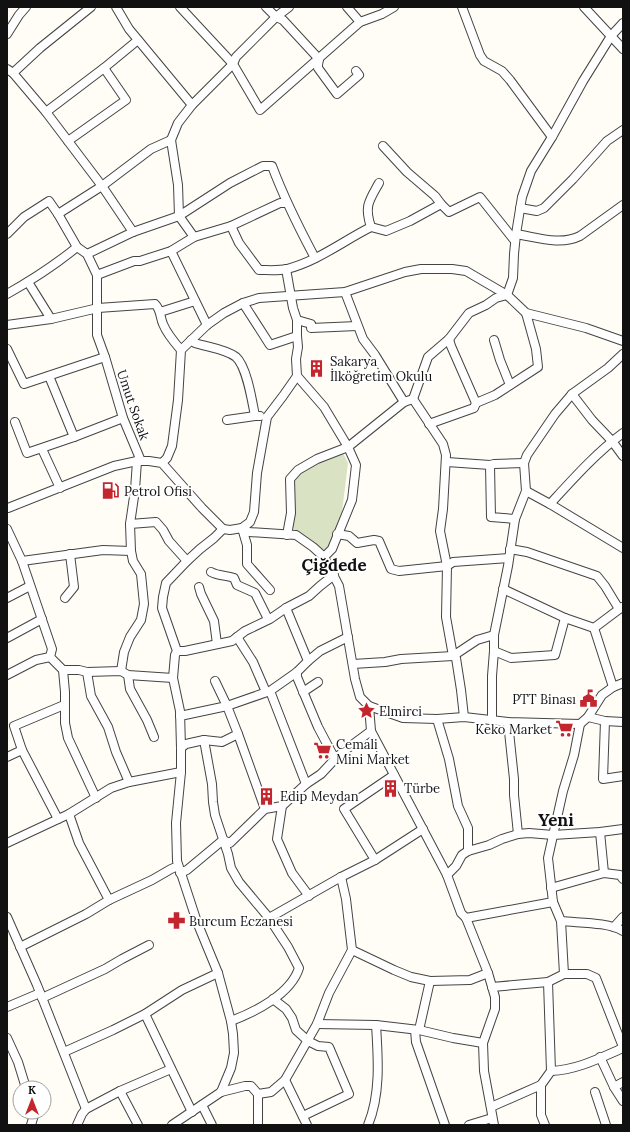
<svg xmlns="http://www.w3.org/2000/svg" width="630" height="1132" viewBox="0 0 630 1132" font-family="Lora,serif">
  <rect width="100%" height="100%" fill="#fffdf5"/>
  <path fill="#d9e3c4" d="M342 451 348 463 342 512 337 534 328 553 286 523 293 480C304 465 325 459 342 451Z"/>
  <g fill="none" stroke-linecap="round" stroke-linejoin="round">
    <defs>
      <g id="minor">
        <path d="M116 7 129 29 192 105"/>
        <path d="M180 7 233 64 260 110 360 22 382 14 394 7"/>
        <path d="M266 7 276 17 283 20 319 59"/>
        <path d="M347 7 360 22"/>
        <path d="M462 7 480 55 484 61 502 71 510 80 552 137"/>
        <path d="M584 7 623 49"/>
        <path d="M7 34 19 15 26 7"/>
        <path d="M319 59 318 65V68L337 94 359 75 356 71"/>
        <path d="M7 69 13 73 46 112 102 186 133 232"/>
        <path d="M13 73 40 48 91 7"/>
        <path d="M46 112 104 68 138 40"/>
        <path d="M68 141 126 100 104 68"/>
        <path d="M383 146 407 172 435 196 441 204"/>
        <path d="M520 208 537 211 544 208 573 179 607 141 623 130"/>
        <path d="M58 214 102 186 151 149 171 140"/>
        <path d="M231 226 280 203H287"/>
        <path d="M371 227C364 206 369 201 379 183"/>
        <path d="M7 234 24 217 49 201 58 214 77 247 87 254 97 275V335L105 357 123 418 141 461"/>
        <path d="M516 234C536 237 560 246 580 236L623 205"/>
        <path d="M194 237 179 216 178 185 171 140 178 123 192 105 233 64 236 57 276 17 289 7"/>
        <path d="M171 251 207 325"/>
        <path d="M87 254 133 232 179 216 230 183 263 166H272C284 198 299 228 315 258"/>
        <path d="M97 275 134 261H140L171 251 194 237 231 226 239 243 259 270C268 270 278 271 287 269 318 261 343 241 371 227L386 231 410 221 441 204 449 212 480 197 515 241"/>
        <path d="M28 282 51 319"/>
        <path d="M345 292 363 339 375 355 404 402"/>
        <path d="M7 294C32 280 55 265 77 247"/>
        <path d="M243 303 270 345 297 336"/>
        <path d="M160 312 195 301"/>
        <path d="M297 320 311 324V328L357 326"/>
        <path d="M7 325 51 319 98 308 155 304C161 310 160 317 163 324 167 334 174 342 181 350"/>
        <path d="M449 339 451 346 476 403 495 395 538 367 536 349 526 313"/>
        <path d="M191 340 195 343C207 347 226 349 236 357 247 367 252 401 255 416"/>
        <path d="M494 340 500 360 510 385"/>
        <path d="M7 349 24 384 105 357"/>
        <path d="M49 376 74 437"/>
        <path d="M297 376 324 407 348 447 356 465 352 500 332 549 324 557"/>
        <path d="M572 394 592 420 612 441 623 456"/>
        <path d="M413 399 443 444 446 455 443 509 440 531 447 566 446 617 453 656 456 658 461 690 464 717"/>
        <path d="M227 420 255 416H260"/>
        <path d="M15 422 27 453 74 437 123 418"/>
        <path d="M429 424 474 408 476 403"/>
        <path d="M42 449 60 488"/>
        <path d="M447 462 490 465 494 464 524 463"/>
        <path d="M162 463 167 458 172 446 178 400 181 350 207 325 224 313 243 303 259 298 345 292 405 272 421 269H452L466 271 507 295 526 313 586 328 623 341"/>
        <path d="M490 465 491 517 515 519"/>
        <path d="M526 491 550 504 623 548"/>
        <path d="M550 504C573 479 596 453 623 433"/>
        <path d="M8 508 114 466 137 461H149L162 463 202 508 223 529 230 530 242 528 249 532 296 535 313 547 324 557 339 586 355 679 360 697 369 706 403 718 437 719 464 717 508 722 580 724 588 717 605 721 623 722"/>
        <path d="M130 524 156 522 163 530 169 541 187 561"/>
        <path d="M7 529 22 561 52 649 50 657 63 670 65 692V723L68 738 96 798"/>
        <path d="M337 534 349 536 357 543 374 540 379 541 391 569 399 571 447 566 453 562 509 558"/>
        <path d="M287 535 291 513 290 479 298 470 317 459 348 447 404 402 413 399 428 357 449 339 469 313 486 305 496 298 507 295 513 278 514 254 516 234 522 197 531 171 552 137 583 81 611 36 623 23"/>
        <path d="M510 549 527 552 597 576 605 586 619 609"/>
        <path d="M22 561 103 550 131 551"/>
        <path d="M211 572C218 576 226 575 234 578L237 585 255 593 268 619"/>
        <path d="M199 587 201 594 214 621 217 644"/>
        <path d="M503 589 565 618 594 628 613 687"/>
        <path d="M270 590 247 564V545L242 528 250 522 254 512 257 473 267 417 283 396 297 376 296 359 298 347 297 336V320L293 308 286 269"/>
        <path d="M7 598 30 586"/>
        <path d="M65 598 74 587 70 554"/>
        <path d="M594 628 622 607"/>
        <path d="M237 637 253 662 266 692"/>
        <path d="M7 638 42 619"/>
        <path d="M177 651H185L232 641 245 631 270 619 286 608 309 596 320 586 334 575"/>
        <path d="M494 651 511 658 555 655 565 618"/>
        <path d="M308 661 320 651 348 637"/>
        <path d="M353 664 385 662 401 659 453 656 477 640 494 635"/>
        <path d="M63 670H79L87 672 121 671 128 675 173 678"/>
        <path d="M121 671 124 652 130 637 141 620 144 604 141 574 133 561 131 551 130 524 135 490 137 461"/>
        <path d="M87 672 91 696 108 727 116 752 129 782"/>
        <path d="M297 672V677L318 727 335 759"/>
        <path d="M7 675 36 660 50 657"/>
        <path d="M128 675 130 689 147 720 154 737"/>
        <path d="M270 691 306 784"/>
        <path d="M303 692 318 682"/>
        <path d="M180 716 227 706 215 681"/>
        <path d="M588 717 602 695 613 687 623 683"/>
        <path d="M437 719 449 759 458 806 468 828V851"/>
        <path d="M492 720V676L494 651V635L508 566 515 519 526 491 524 463 527 455 555 414 572 394 608 368 623 354"/>
        <path d="M605 721 603 779 623 776"/>
        <path d="M508 722 514 779V795L518 834"/>
        <path d="M371 731 447 875 461 913 466 918 488 973 495 997V1009L483 1043 484 1071 494 1125"/>
        <path d="M204 740 212 784 213 802 215 815 228 854 231 868 239 882 269 918 288 947 299 968C291 994 255 1012 231 1021"/>
        <path d="M181 748 186 744 204 740 222 742 238 734"/>
        <path d="M7 757 22 750"/>
        <path d="M282 806 277 839 292 873 309 896"/>
        <path d="M265 809 238 734 227 706 270 691 297 672 308 661 286 608"/>
        <path d="M69 814 79 843 109 900"/>
        <path d="M58 819 22 750 14 726 64 705"/>
        <path d="M600 832 604 873"/>
        <path d="M7 843 69 814 111 788 129 782 181 772"/>
        <path d="M375 860 344 809 394 775"/>
        <path d="M180 873 187 870 223 840 230 843 265 809 282 806 306 784 321 774 335 759 344 751 371 731 369 706"/>
        <path d="M447 875 456 866 462 855 468 851 489 845 502 839 518 834 529 833 553 835 600 832 623 829"/>
        <path d="M551 888 604 873 620 875 623 879"/>
        <path d="M7 917 37 985 86 1109 82 1114 77 1125"/>
        <path d="M269 918 341 877 375 860 423 829"/>
        <path d="M466 918 553 902"/>
        <path d="M561 921C579 923 608 922 623 931"/>
        <path d="M614 927 623 917"/>
        <path d="M20 947 86 914 109 900 152 880 171 869 178 866"/>
        <path d="M352 950 394 970 411 977 430 981 470 980 488 973"/>
        <path d="M564 974 561 921 553 902 548 858 563 791 574 755 580 724"/>
        <path d="M492 987 548 982 564 974H587L596 978 623 1047"/>
        <path d="M42 998 105 969 122 959 149 945"/>
        <path d="M273 999 286 1009 292 1018 296 1030 308 1041 318 1046 329 1047 349 1094 303 1116"/>
        <path d="M7 1007 40 993"/>
        <path d="M145 1014 192 1112"/>
        <path d="M317 1024 376 1025 419 1030 453 1038 483 1043"/>
        <path d="M415 1030 416 1042 445 1125"/>
        <path d="M419 1030 430 981"/>
        <path d="M7 1038 18 1062 26 1088"/>
        <path d="M64 1052 113 1030 145 1014 182 990 218 973"/>
        <path d="M600 1057 614 1087 623 1082"/>
        <path d="M551 1071C577 1070 600 1058 623 1048"/>
        <path d="M285 1080 307 1125"/>
        <path d="M541 1085V1115L545 1125"/>
        <path d="M614 1087 623 1101"/>
        <path d="M120 1091 138 1125"/>
        <path d="M221 1092 245 1086H251L258 1094 271 1092 285 1080 317 1024 329 993 352 950 346 899 341 877"/>
        <path d="M595 1092 606 1125"/>
        <path d="M202 1105 212 1125"/>
        <path d="M491 1107 541 1085 551 1071 548 982"/>
        <path d="M86 1109 120 1091 171 1069"/>
        <path d="M31 1125 34 1115 33 1112"/>
        <path d="M172 1125 221 1092 231 1068 234 1053 233 1034 231 1021 218 973 197 922 177 861 176 823 181 772V748L180 711 173 678 175 655 177 651 162 608 163 597 166 583 187 561 200 549 214 538 223 529"/>
        <path d="M258 1125V1094"/>
        <path d="M368 1125C381 1094 378 1057 376 1025"/>
        <path d="M469 1125 492 1118"/>
      </g>
    </defs>
    <use href="#minor" stroke="#444" stroke-width="10"/>
    <use href="#minor" stroke="#fff" stroke-width="8"/>
  </g>
  <defs>
    <symbol id="building-bare" viewBox="-9 -9 18 18"><path d="M-4-6H4V6H1V3H-1V6H-4ZM-2.5-4.3h1.7v1.8h-1.7ZM.8-4.3h1.7v1.8H.8ZM-2.5-1h1.7V.8h-1.7ZM.8-1h1.7V.8H.8Z" fill="#c4262e" stroke="#fff" stroke-width="2.5" paint-order="stroke"/></symbol>
    <symbol id="fuel-bare" viewBox="-9 -9 18 18"><path d="M-5.5-6h7V0h2V4h1.3V-2.5L3-4.5l.8-.8L6-3V5H2.5V1h-1V6h-7ZM-4.2-4.7v3.2H.2V-4.7Z" fill="#c4262e" stroke="#fff" stroke-width="2.5" paint-order="stroke"/></symbol>
    <symbol id="civic-bare" viewBox="-9 -9 18 18"><path d="M-.6-6.5H3V-4.5H.6V-3L4-1V1h2V6H-6V1h2V-1L-.6-3ZM-1.2 2.5V6h2.4V2.5Z" fill="#c4262e" stroke="#fff" stroke-width="2.5" paint-order="stroke"/></symbol>
    <symbol id="sight-bare" viewBox="-9 -9 18 18"><path d="M0-6L1.8-2.2L6-1.7L2.9 1.2L3.7 5.4L0 3.3L-3.7 5.4L-2.9 1.2L-6-1.7L-1.8-2.2Z" fill="#c4262e" stroke="#fff" stroke-width="2.5" paint-order="stroke"/></symbol>
    <symbol id="supermarket-bare" viewBox="-9 -9 18 18"><path d="M-6-5.5h2.5l.6 2H6L4.5 2H-2.5L-4.4-4H-6ZM-1.5 3.2a1.3 1.3 0 1 0 .1 0ZM3 3.2a1.3 1.3 0 1 0 .1 0Z" fill="#c4262e" stroke="#fff" stroke-width="2.5" paint-order="stroke"/></symbol>
    <symbol id="pharmacy-bare" viewBox="-9 -9 18 18"><path d="M-2-6h4v4h4v4h-4v4h-4v-4h-4v-4h4Z" fill="#c4262e" stroke="#fff" stroke-width="2.5" paint-order="stroke"/></symbol>
  </defs>
  <g fill-rule="evenodd">
    <use href="#building-bare" x="304" y="356" width="25" height="25"/>
    <use href="#fuel-bare" x="98" y="478" width="25" height="25"/>
    <use href="#civic-bare" x="576" y="686" width="25" height="25"/>
    <use href="#sight-bare" x="354" y="698" width="25" height="25"/>
    <use href="#supermarket-bare" x="552" y="716" width="25" height="25"/>
    <use href="#supermarket-bare" x="310" y="738" width="25" height="25"/>
    <use href="#building-bare" x="378" y="776" width="25" height="25"/>
    <use href="#building-bare" x="254" y="784" width="25" height="25"/>
    <use href="#pharmacy-bare" x="164" y="908" width="25" height="25"/>
  </g>
  <g text-anchor="middle" dominant-baseline="central" stroke-width="4" stroke-linejoin="round" paint-order="stroke">
    <g font-size="13" fill="#111" stroke="#fff" text-anchor="start">
      <text x="330" y="361">Sakarya<tspan x="330" dy="15">İlköğretim Okulu</tspan></text>
      <text x="124" y="491">Petrol Ofisi</text>
      <text x="576" y="699" text-anchor="end">PTT Binası</text>
      <text x="379" y="711">Elmirci</text>
      <text x="552" y="729" text-anchor="end">Keko Market</text>
      <text x="336" y="744">Cemali<tspan x="336" dy="15">Mini Market</tspan></text>
      <text x="404" y="788">Türbe</text>
      <text x="280" y="796">Edip Meydan</text>
      <text x="189" y="921">Burcum Eczanesi</text>
    </g>
    <g font-size="13" fill="#111" stroke="#fff">
      <text transform="translate(133 405) rotate(71)">Umut Sokak</text>
    </g>
    <g font-size="17" font-weight="bold" fill="#111" stroke="#fff">
      <text x="334" y="565">Çiğdede</text>
      <text x="556" y="820">Yeni</text>
    </g>
  </g>
  <rect width="630" height="1132" fill="none" stroke="#111111" stroke-width="16"/>
  <g transform="translate(32 1100)"><circle r="19" fill="#ffffff" stroke="#a0a0a0"/>
  <path d="M0-3L7 15L0 10L-7 15Z" fill="#c4262e"/>
  <text y="-6" font-size="11" font-weight="bold" text-anchor="middle" fill="#111111">K</text>
  </g>
</svg>
